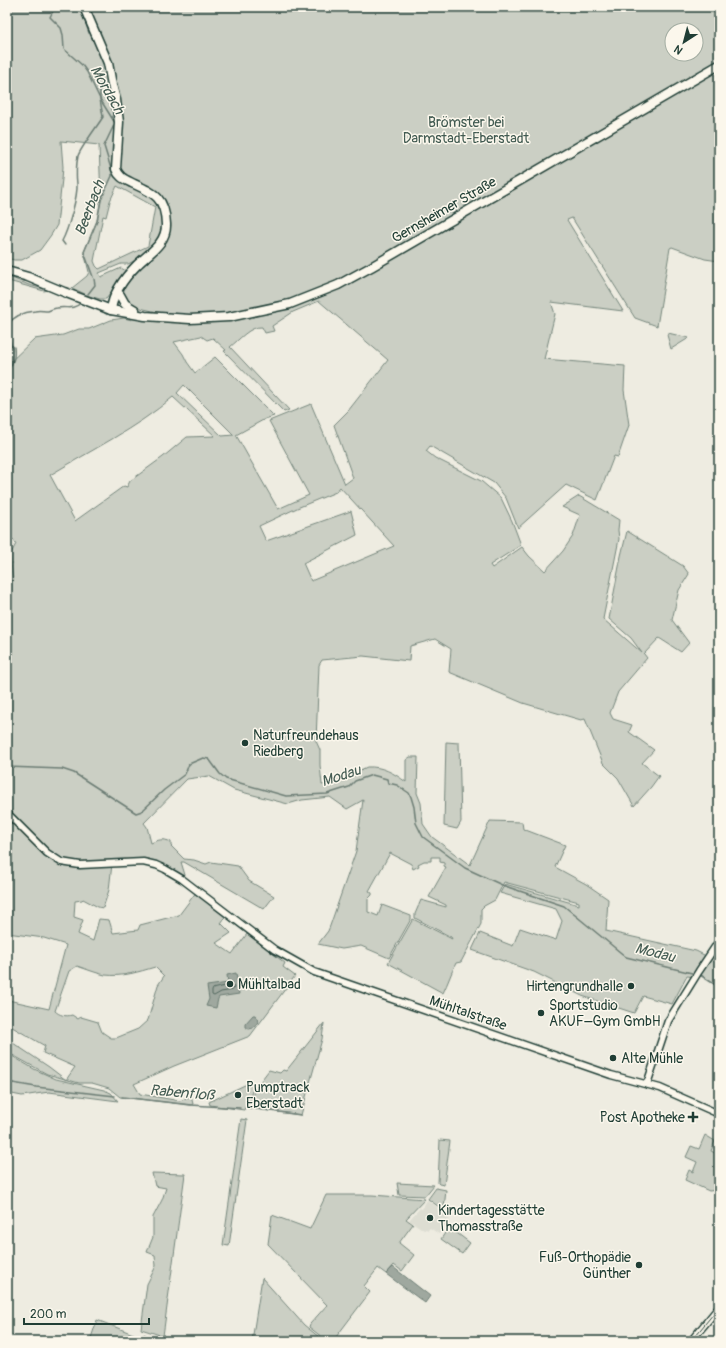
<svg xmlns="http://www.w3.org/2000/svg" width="726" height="1348" viewBox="0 0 726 1348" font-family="Pangolin,sans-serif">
  <rect width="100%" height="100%" fill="#eeece1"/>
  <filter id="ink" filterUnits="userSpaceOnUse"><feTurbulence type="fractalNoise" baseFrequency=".025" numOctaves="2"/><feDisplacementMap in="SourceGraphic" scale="8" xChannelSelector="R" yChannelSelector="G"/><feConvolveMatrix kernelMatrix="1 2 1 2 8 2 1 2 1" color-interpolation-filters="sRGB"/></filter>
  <g filter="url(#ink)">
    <path fill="#ddddd2" d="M427 1200 451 1217 439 1234 430 1228 428 1230 426 1229 424 1230 409 1220 420 1208 422 1209Z"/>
    <g fill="#cbcfc4" stroke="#75867c" fill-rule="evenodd">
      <path d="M7 7H719V261L705 259 672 247 670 248 657 326 635 318 572 218 567 220 623 311 551 302 555 314 544 359 625 366 624 390 629 425 618 457 614 456 597 500 566 485 518 528 506 498 494 483 430 446 426 451 435 458 481 481 501 498 512 521 521 545 490 565 492 568 522 547 529 556 545 571 563 551 573 536 580 515 562 507 579 496 619 520 618 530 619 539 603 619 642 653 631 638 609 619 621 556 627 531 683 566 689 574 679 590 672 620 689 643 681 652 659 638 644 654 647 658 618 692 610 713 613 719 632 725 629 732 654 750 642 763 659 776 651 787 634 806 618 778 603 763 585 719 581 720 523 703 449 672 451 649 435 639 410 646 409 661 363 656 322 660 319 665 316 741 320 750V765L322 785 332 783 367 767C382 766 394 773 406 782V760L410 757H418L417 793 421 803 423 824 432 837 470 865 490 821 522 822 523 829 565 845 555 867 586 884 608 899 606 931 696 951 704 955 719 964V988L699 973 696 977 687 976 672 1004 643 996 634 1013 582 996 534 972 472 950 480 933 513 946 520 928 556 940 562 921 556 909 500 893 505 884 579 905V902L504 882 495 900 484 906 481 909V924L461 962 456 963C451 973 448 983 443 993L388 963 413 919 452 939 451 937 415 918V914L421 900 446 907V905L429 897 446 867 444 866V863L440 862V857H431V861H424L418 864 419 866 413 869 411 864 390 853 369 891 372 893V895L368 899V912L378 916 382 905 411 916V919L389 958 361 946 342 949 318 944 328 931 330 926 356 851 363 800 347 809 330 797 302 800 288 804 234 790 209 776 187 779 144 823 147 827 151 843C158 840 163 838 171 842V846L184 859 194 860 206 864 211 862 238 866 249 881 274 896 264 909 184 862H181L185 875 182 879 156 865 112 864 109 890 103 908 98 907 83 899 82 900 75 901 74 917 83 920 78 934 93 941 99 919 109 920 113 933 138 930 140 925 179 915 197 891 228 914 221 923 231 933 216 943 232 954 247 934 285 963 283 967 295 976 250 1036 174 1066 134 1084 140 1094 180 1101 191 1096 193 1104 191 1105 120 1097 109 1088 92 1083H79L47 1074 7 1052V1039L49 1067 66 1080 75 1067 43 1053 45 1046 7 1024 8 1000 49 1009 66 945 44 938 7 933V582L13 580 10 555 16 544 13 539 7 542V365L34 339 63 335 79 329H89L111 320 124 318 132 320 130 318V315L162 313 144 309 129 304 123 296C124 278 141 266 153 254H156L158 251 156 247 134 261 128 264H121L99 273 101 277 121 268 126 271 110 294 106 299H100L86 295 80 300 107 312V315C100 309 87 304 79 299L85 294 72 288 87 276 89 272 84 252 97 221 101 200 99 145 61 141 63 167 62 179 57 225 51 235 40 250 22 260H14L7 258ZM672 30H696V54H672ZM117 186 155 207 148 246 99 269 96 266 94 261 103 216 106 217 110 201ZM319 301 388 360 348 411 334 425 353 478 345 484 311 404 269 421 309 495 278 509 236 435 265 419 274 416 215 357 195 373 187 362 183 354 174 342 201 336 207 340 213 338 226 350 224 351 284 412 289 410 230 347C239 340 250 326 262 327L265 333 274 331 272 326 293 312ZM184 385 234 435 222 436 177 393ZM173 397 215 436 187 437 163 457 130 481 127 487 124 486 75 521 50 475C92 450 136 428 173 397ZM340 487 394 546 311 581 303 563 357 535 351 511 266 541 259 526 297 508 336 492ZM77 966C86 969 96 973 105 975 123 977 138 972 155 967L164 976 158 985 148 1020 138 1029 116 1038H111L102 1032 98 1022 81 1017 78 1019 72 1015C66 1017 59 1015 55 1011L69 971Z"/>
      <path d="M7 276 29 285 48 290 44 291 12 282 7 279Z"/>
      <path d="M668 333 689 338 671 349 667 335Z"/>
      <path d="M446 742 459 743 461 822 457 829 444 826Z"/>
      <path d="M324 1023 322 1039 301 1115 247 1108C253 1092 258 1084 269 1070L280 1073 283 1070 286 1071Z"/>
      <path d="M7 1053 34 1069 56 1079 104 1090 111 1093 118 1101 49 1092 22 1096 7 1093Z"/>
      <path d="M249 1083 254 1087 244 1110 210 1105 209 1102Z"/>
      <path d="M241 1119 247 1120 229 1246 223 1245Z"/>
      <path d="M705 1135 715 1141 711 1151 719 1155V1190H717L709 1191 685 1180 689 1170 693 1172 697 1162 686 1157 691 1146 699 1149Z"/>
      <path d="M440 1140 450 1141 444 1185 439 1184 438 1183Z"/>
      <path d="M152 1173 185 1174 163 1336 141 1329 147 1284 156 1266 155 1255 147 1252 153 1237V1217L162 1200 166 1188 155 1186Z"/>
      <path d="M397 1183 434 1185 425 1196 399 1195Z"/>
      <path d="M436 1188 446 1190 444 1208 442 1209 428 1199Z"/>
      <path d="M326 1195H372L425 1199 406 1219 413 1224 399 1243 414 1255 402 1271 394 1265 386 1274 378 1268 364 1286 370 1292 333 1341H327L309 1327 310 1324 327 1305 268 1244 272 1215 310 1229Z"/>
      <path d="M449 1227 470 1243 462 1254 441 1239Z"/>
      <path d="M262 1278 304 1325 324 1341H252Z"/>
      <path d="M97 1320 141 1337 145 1334 147 1341H90Z"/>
    </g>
    <g fill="#9fa89f" stroke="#6c7d74">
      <path d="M236 973 239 994 219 997 218 999 216 1008 206 1006 209 999 207 986 228 983 227 975Z"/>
      <path d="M253 1015H255L257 1018 258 1022 253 1028 249 1029 245 1027V1024Z"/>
      <path d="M393 1267 430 1296 425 1303 386 1274Z"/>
    </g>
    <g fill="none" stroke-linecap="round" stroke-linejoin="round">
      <path stroke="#52685f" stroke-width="1" d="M231 985 234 987 233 990 221 992 214 996 212 995V991L213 989Z"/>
      <g stroke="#6c7d74" stroke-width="1.5">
        <path d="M55 7 50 17 61 28 63 35 64 49 82 65 87 72 100 99 115 123 104 146 112 172V176L101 200 97 221 84 252 93 277"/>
        <path d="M83 15 89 33"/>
        <path d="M65 245 62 241C68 230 78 196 77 184 76 175 76 166 78 156 80 149 98 125 103 117L100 99V83"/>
        <path d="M88 294 95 285 94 279"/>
        <path d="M7 325C14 316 24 312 35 311 39 310 43 311 48 311 51 310 54 308 57 308 68 306 71 311 81 303"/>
        <path d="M7 335 10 339 11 345 14 347C15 357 14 363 7 371"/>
        <path d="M7 767 62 769 74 773 136 813 142 811 164 790 185 774 189 764 203 758 209 759 220 774 226 779 286 796 327 794 349 787 355 781 372 775 387 779 388 783 397 785 409 793 411 797 414 807 416 823 423 837 465 868 502 885 564 906 626 957 696 974"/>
        <path d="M700 975 719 987"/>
        <path d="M7 1082 36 1087 115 1096"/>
        <path d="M122 1097 191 1105 240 1108"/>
        <path d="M249 1108 301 1115"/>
      </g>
      <defs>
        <g id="minor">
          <path d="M7 813 47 853 61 862 80 865 143 862 156 865 165 869 182 879 275 950 314 972 611 1075 660 1088 719 1114"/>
          <path d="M647 1084 668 1021 699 971 719 941"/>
          <path d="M691 1341 719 1307"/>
        </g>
        <g id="major">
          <path d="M84 7 108 63 112 85 116 100 119 122 116 169C119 177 124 179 132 183 154 193 165 197 166 224 167 243 149 253 137 265 125 277 113 292 111 310"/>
          <path d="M7 271 28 277 64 292 111 310 145 316 190 319 229 317 290 304 338 285 371 267 719 65"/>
          <path d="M120 295 125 304 135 310"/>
        </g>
      </defs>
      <use href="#minor" stroke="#1f3d34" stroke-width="9"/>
      <use href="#major" stroke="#1f3d34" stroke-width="11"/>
      <use href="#minor" stroke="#fbf7ec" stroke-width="6"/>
      <use href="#major" stroke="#fbf7ec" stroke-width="8"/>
      <path stroke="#1f3d34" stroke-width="1" d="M691 1341 719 1307"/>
    </g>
  </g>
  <g fill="#1f3d34" stroke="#fbf7ec" stroke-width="1.5">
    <circle cx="245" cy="743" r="4"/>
    <circle cx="230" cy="984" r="4"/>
    <circle cx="631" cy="986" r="4"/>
    <circle cx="541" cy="1013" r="4"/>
    <circle cx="613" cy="1058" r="4"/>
    <circle cx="238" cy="1095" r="4"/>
    <path d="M691 1111h4v4h4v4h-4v4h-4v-4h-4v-4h4z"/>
    <circle cx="430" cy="1218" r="4"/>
    <circle cx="639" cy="1265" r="4"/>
  </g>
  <g text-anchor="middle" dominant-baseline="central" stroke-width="3" stroke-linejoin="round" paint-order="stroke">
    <g font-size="14" fill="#415a51" stroke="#fbf7ec">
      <text x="466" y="122">Brömster bei<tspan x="466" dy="16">Darmstadt-Eberstadt</tspan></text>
    </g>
    <g font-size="14" fill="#1f3d34" stroke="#fbf7ec">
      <text transform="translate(444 210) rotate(-30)">Gernsheimer Straße</text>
      <text transform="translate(468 1013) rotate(19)">Mühltalstraße</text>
    </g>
    <g font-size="14" fill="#1f3d34" stroke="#fbf7ec" text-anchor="start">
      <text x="253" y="735">Naturfreundehaus<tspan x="253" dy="16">Riedberg</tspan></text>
      <text x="238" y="984">Mühltalbad</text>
      <text x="623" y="986" text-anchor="end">Hirtengrundhalle</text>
      <text x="549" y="1005">Sportstudio<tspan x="549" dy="16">AKUF–Gym GmbH</tspan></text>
      <text x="621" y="1058">Alte Mühle</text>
      <text x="246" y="1087">Pumptrack<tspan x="246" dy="16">Eberstadt</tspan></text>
      <text x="685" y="1117" text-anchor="end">Post Apotheke</text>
      <text x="438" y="1210">Kindertagesstätte<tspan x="438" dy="16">Thomasstraße</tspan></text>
      <text x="631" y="1257" text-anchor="end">Fuß-Orthopädie<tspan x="631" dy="16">Günther</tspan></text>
    </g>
    <g font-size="15" font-style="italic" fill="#455d54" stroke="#fbf7ec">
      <text transform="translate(107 90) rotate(60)">Mordach</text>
      <text transform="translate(90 208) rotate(-69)">Beerbach</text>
      <text transform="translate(341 776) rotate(-18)">Modau</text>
      <text transform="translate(655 953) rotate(14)">Modau</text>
      <text transform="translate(182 1093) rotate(5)">Rabenfloß</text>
    </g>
  </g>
  <rect width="726" height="1348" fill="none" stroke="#fbf7ec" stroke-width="24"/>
  <rect x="12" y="12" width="702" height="1324" fill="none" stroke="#1f3d34" stroke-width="1.5" filter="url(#ink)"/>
  <g transform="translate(684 42) rotate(216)"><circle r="19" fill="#fbf7ec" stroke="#a3ada2"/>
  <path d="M0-3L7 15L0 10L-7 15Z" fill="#1f3d34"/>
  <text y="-6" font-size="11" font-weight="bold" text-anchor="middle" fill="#1f3d34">N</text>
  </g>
  <path d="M24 1318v6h125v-6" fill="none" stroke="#1f3d34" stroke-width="2"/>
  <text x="30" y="1318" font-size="12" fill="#1f3d34" stroke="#fbf7ec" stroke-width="3" paint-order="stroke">200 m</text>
</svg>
